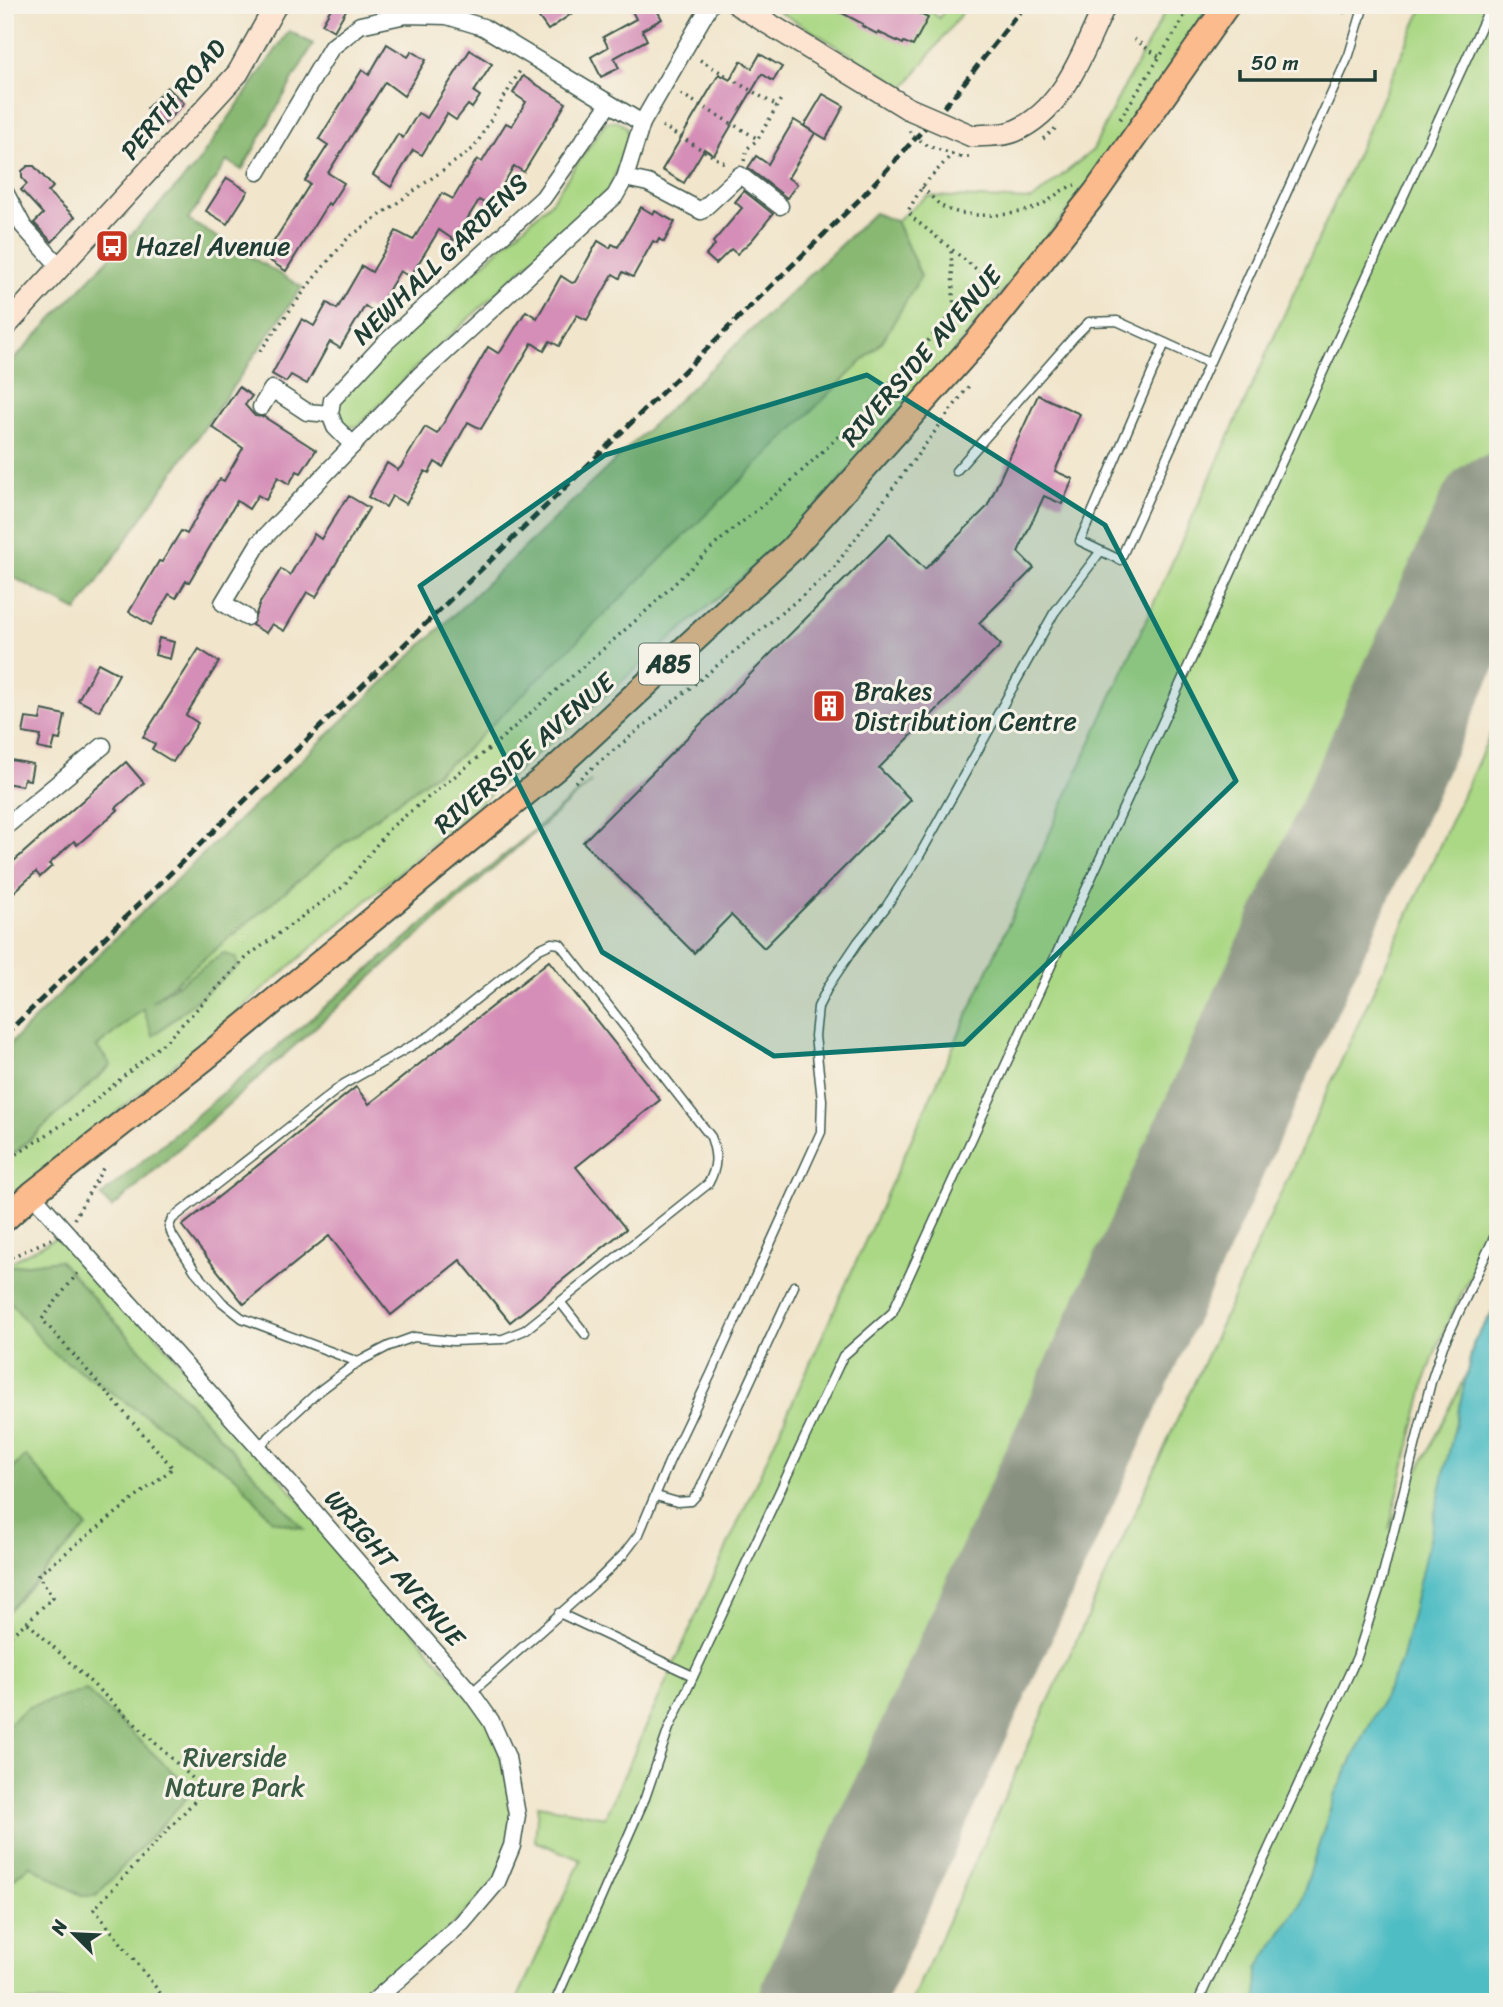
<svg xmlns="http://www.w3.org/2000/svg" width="1503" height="2007" viewBox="0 0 1503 2007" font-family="Sriracha,sans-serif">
  <rect width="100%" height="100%" fill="#f7f3e8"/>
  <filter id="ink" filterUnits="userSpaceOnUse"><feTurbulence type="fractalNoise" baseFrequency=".0143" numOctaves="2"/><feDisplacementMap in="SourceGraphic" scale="14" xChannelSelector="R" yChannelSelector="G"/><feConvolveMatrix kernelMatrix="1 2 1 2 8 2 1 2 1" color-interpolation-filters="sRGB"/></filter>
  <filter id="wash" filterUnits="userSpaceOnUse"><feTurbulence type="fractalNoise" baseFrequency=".00686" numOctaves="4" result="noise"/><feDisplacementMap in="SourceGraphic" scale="28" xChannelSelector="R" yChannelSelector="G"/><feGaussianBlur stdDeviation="1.57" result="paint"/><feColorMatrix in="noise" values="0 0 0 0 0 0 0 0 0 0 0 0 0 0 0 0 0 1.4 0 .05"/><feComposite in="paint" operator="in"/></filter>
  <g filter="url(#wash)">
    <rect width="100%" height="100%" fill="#f1e5cb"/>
    <g fill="#abd885" stroke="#658a5c" stroke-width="2">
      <path d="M778 5H835L842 13 851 5H923L939 18 948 5H968L905 87 777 10Z"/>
      <path d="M1169 5H1209L1179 60 1101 171 931 379 790 536 215 1031 36 1179 5 1207V1162L111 1066 96 1047 362 828 461 755 921 276 896 221 927 196 1032 200 1093 150 1117 100Z"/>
      <path d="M1424 5H1498V518L1377 778 1347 790 1338 800 1314 854 1323 894 1160 1254 1125 1267 1093 1338 1111 1347 1113 1355 1112 1360 854 1936 799 1955 778 2002H516L581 1860 535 1841 538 1805 605 1817Z"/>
      <path d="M618 121 626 127 629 139 610 188 413 370 359 426 347 427 337 417 338 403 389 349 550 203 606 122Z"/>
      <path d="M1498 718V1217L1439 1342 1426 1379 1389 1529 1466 1376 1474 1341 1498 1304V2002H911Z"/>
      <path d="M67 1232 491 1721 517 1815 497 1882 373 2002H5V1265Z"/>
    </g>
    <g fill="#88b872" stroke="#547a53" stroke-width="2">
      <path d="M289 31 313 44 242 170 227 161 188 220 302 287 77 611 5 573V369L194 168Z"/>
      <path d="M874 213 896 221 921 276 882 342 461 755 362 828 152 1002 224 953 236 958 238 966 153 1036 143 1009 97 1047 111 1065 5 1162V1049L108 945Z"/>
      <path d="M591 782 112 1208 101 1196Z"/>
      <path d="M59 1260 304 1529 272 1520 237 1478 49 1350 5 1295V1267Z"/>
      <path d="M26 1456 87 1527 5 1614V1475Z"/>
      <path d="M86 1690 193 1791 96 1896H82L30 1865 5 1886V1727L28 1707Z"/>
    </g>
    <path fill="#4fbdc4" stroke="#377d7c" stroke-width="2" d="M1498 1304V2002H1257L1258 1968 1300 1904 1335 1794 1401 1662 1474 1342Z"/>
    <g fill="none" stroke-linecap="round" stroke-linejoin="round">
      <path stroke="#889180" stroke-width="121" d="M820 2002 1498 515"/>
    </g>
    <g id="blocks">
      <g fill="#d58eb7">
        <path d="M333 5H349L334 31 322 24Z"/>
        <path d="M530 5H584L548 30Z"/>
        <path d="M629 5H654L662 19 642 30 647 40 614 58 619 68 601 77 591 57 608 47 603 37 636 19Z"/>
        <path d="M827 5H902L928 18 913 46 904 42 903 44 878 32 877 34 862 26 863 24Z"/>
        <path d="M387 44 408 57 412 51 426 60 404 96 385 82 328 173 344 183 330 205 328 203 286 271 264 257 310 184 305 181 328 145 319 139 362 70 369 75Z"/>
        <path d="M470 50 492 64 474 92 480 96 472 108 468 105 456 120 447 114 422 155 413 150 391 187 373 175 398 134 403 138 418 113 427 118Z"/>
        <path d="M760 54 782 67 773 81 762 74 714 155 704 149 684 183 662 170 719 74 730 80 741 61 752 68Z"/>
        <path d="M523 76 566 103 524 172 514 166 490 206 479 200 454 240 439 230 410 277 400 271 375 313 365 306 340 348 330 342 307 384 291 375 286 382 272 374 302 319 314 326 327 303 337 309 362 266 372 272 396 231 413 240 442 193 453 199 477 159 482 162 506 123 512 126 526 102 513 93Z"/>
        <path d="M167 87 184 103 164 124 147 108Z"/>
        <path d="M823 94 844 106 826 139 804 126Z"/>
        <path d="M794 120 815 133 788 178 797 184 787 198 748 168 756 156 768 164Z"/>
        <path d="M28 166H34L53 187 48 192 75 217 52 242 34 223 43 214 21 190 27 184 22 178V171Z"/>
        <path d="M227 178 248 191 227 224 206 211Z"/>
        <path d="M744 191 773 214 752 240 737 254 731 249 716 264 706 255 715 245 713 242 742 208 735 202Z"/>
        <path d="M641 207 653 214 655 211 675 222 664 242 659 239 657 243 653 241 633 277 623 272 620 278 613 274 587 320 577 315 559 346 550 341 544 351 532 343 481 429 468 422 443 467 435 462 429 473 425 471 406 504 392 496 386 507 368 497 387 463 398 470 401 467 425 427 437 434 439 431 488 347 498 353 501 351 526 311 537 318 561 276 572 283 575 282 598 241 610 248 612 244 618 247Z"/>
        <path d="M239 387 252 396 245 405 255 416 264 417 316 450 301 473 297 471 289 484 278 477 266 500 258 495 249 509 237 501 189 582 186 581 176 598 169 594 151 625 129 612 159 561 162 562 181 531 187 534 207 498 220 479 224 481 243 448 212 427Z"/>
        <path d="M1038 395 1080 414 1055 471 1073 479 1062 504 1044 496 1018 552 1034 568 979 623 1001 645 879 768 911 800 764 948 731 915 694 953 583 842 890 534 925 569 987 507Z"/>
        <path d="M349 496 369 508 316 597 307 592 284 631 272 624 266 633 252 625 260 603 281 569 290 575 314 534 321 539 345 500 346 501Z"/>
        <path d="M159 638 174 642 170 659 155 655Z"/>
        <path d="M199 649 219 662 186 715 198 723 173 762 152 749 155 744 143 737Z"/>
        <path d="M98 663 119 674 99 711 78 700Z"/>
        <path d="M42 710 65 715 60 740 55 739 52 751 38 748 41 736 23 733 26 718 40 720Z"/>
        <path d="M5 759 33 764 30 780 24 779 22 786 5 783Z"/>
        <path d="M126 762 144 783 116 808 118 810 77 845 74 841 49 864 52 866 40 877 36 872 14 892 12 890 5 896V869Z"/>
        <path d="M549 961 660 1100 576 1167 626 1229 510 1322 460 1260 391 1315 329 1236 244 1304 182 1226 356 1087 369 1104Z"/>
      </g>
    </g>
  </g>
  <g filter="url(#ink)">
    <use href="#blocks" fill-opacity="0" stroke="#3e564b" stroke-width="2"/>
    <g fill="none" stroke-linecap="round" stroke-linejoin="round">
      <defs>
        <g id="lane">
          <path d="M1165 343 1080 541 1120 560 1349 55 1364 5"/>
          <path d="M956 471 1073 338 1089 322 1117 321 1209 363"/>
          <path d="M561 1303 586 1335"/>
          <path d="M258 1447 318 1392 358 1362 389 1346 414 1337 453 1341 503 1339 525 1330 708 1184C718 1166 717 1155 711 1137L560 944 552 943 539 949 431 1035 344 1084 172 1219 169 1226 172 1235 195 1271 222 1302 242 1318 358 1362"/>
          <path d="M656 1496 677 1502 691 1501 699 1492 794 1286"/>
          <path d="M559 1613 693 1676"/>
          <path d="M471 1693 598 1580 623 1555 639 1534 669 1462 711 1374 821 1132 822 1100 815 1036 818 1007 829 985 858 942 886 907 918 858 1054 613 1100 552"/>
          <path d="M555 2002 645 1798 669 1728 843 1356 892 1313 1491 5"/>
          <path d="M1198 2002 1357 1657 1380 1586 1431 1382 1443 1346 1498 1229"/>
        </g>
        <g id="street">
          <path d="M258 172 331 48 360 25 406 15 447 16 483 27 642 123"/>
          <path d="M625 178 648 183 701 211 740 175 780 206"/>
          <path d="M5 192 23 226 61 268"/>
          <path d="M261 407 272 389 307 412 330 414"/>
          <path d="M353 445 335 427 330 414 332 400 384 344 543 198 609 104"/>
          <path d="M246 617 223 603 259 543 419 376 615 196 625 178 642 123 710 5"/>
          <path d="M5 827 103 746"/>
          <path d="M32 1194 258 1447 471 1693 491 1721 507 1757 517 1815 512 1846 497 1882 462 1923 373 2002"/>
        </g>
        <g id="secondary">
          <path d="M738 5 907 108"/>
          <path d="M972 136C985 135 1004 136 1015 131 1065 109 1083 51 1105 5"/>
          <path d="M5 327 238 73 276 5"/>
        </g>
        <path id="primary" d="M5 1219 32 1194 205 1058 555 769 792 549 980 338 1012 298 1096 192 1227 5"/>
      </defs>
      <use href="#lane" stroke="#3e564b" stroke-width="11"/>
      <use href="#street" stroke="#3e564b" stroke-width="19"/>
      <use href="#secondary" stroke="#3e564b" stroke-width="24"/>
      <use href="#primary" stroke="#3e564b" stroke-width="28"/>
      <g stroke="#3e564b" stroke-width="3.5" stroke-dasharray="2 5" stroke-linecap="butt">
        <path d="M1342 5 1346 18"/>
        <path d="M1134 39 1161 58"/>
        <path d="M700 60 777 106"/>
        <path d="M681 94 758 139"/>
        <path d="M1120 119 1180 25 1189 5"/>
        <path d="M662 126 726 164"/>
        <path d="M1043 139 1056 128"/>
        <path d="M953 153 922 187 908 211 913 218 997 286"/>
        <path d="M960 157H972"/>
        <path d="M744 161 747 149 758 139 781 99"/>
        <path d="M922 187C929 194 938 205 947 209 972 219 1019 217 1043 204 1057 196 1057 191 1075 185"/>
        <path d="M260 351 313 279 348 238 474 148 521 69"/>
        <path d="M575 782 829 574 971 383"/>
        <path d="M5 1162 80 1113 167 1040 248 956 344 886 390 828 495 744 643 614 718 542 787 485 860 416 954 312 951 249"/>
        <path d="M74 1219 105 1165"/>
        <path d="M5 1260 51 1239"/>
        <path d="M28 1623 205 1790 94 1909 161 1994 162 2002"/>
        <path d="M5 1640 27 1622 53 1597 38 1575 173 1468 42 1319 80 1270"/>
      </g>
      <use href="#lane" stroke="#fff" stroke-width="8"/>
      <use href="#street" stroke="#fff" stroke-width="16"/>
      <use href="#secondary" stroke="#fde4d1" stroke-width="21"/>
      <use href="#primary" stroke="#fbbb8c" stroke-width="24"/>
      <path stroke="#1f3d34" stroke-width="5" stroke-dasharray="10 5" stroke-linecap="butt" d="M5 1035 860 199 953 97 1025 5"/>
      <defs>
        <path id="secondary-bridge" d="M907 108 972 136"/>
      </defs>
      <use href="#secondary-bridge" stroke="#3e564b" stroke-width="24" stroke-linecap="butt"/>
      <path stroke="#3e564b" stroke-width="3.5" stroke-dasharray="2 5" stroke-linecap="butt" d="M909 131 926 145 960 157"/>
      <use href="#secondary-bridge" stroke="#fde4d1" stroke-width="21"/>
    </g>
  </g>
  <path fill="#0f766e" fill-opacity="0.2" stroke="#0f766e" stroke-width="5" stroke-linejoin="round" d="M867 375 1105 525 1236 781 964 1044 774 1056 602 952 420 586 605 455Z"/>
  <defs>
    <symbol id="bus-square" viewBox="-11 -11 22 22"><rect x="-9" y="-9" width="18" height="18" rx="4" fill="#c8321e" stroke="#f7f3e8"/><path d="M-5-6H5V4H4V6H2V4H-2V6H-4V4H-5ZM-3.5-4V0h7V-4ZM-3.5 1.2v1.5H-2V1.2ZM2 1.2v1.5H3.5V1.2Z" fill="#fff"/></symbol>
    <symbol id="building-square" viewBox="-11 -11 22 22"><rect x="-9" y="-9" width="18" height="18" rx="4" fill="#c8321e" stroke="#f7f3e8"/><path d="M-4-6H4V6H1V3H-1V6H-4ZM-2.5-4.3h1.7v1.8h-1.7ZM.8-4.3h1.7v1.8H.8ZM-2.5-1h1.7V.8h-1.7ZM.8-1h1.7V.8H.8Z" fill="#fff"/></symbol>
  </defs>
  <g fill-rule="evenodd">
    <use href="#bus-square" x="93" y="227" width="38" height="38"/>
    <use href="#building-square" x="810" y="687" width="38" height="38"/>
  </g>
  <g text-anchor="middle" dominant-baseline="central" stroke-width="6" stroke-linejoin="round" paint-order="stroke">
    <rect fill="#f7f3e8" stroke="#60746a" stroke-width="2" x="639" y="643.5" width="60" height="41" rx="5"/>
    <g font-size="24" font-weight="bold" fill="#1f3d34">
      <text x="669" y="664">A85</text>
    </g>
    <g font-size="26" fill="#1f3d34" stroke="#f7f3e8">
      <text transform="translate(173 99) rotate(-50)">PERTH ROAD</text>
      <text transform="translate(440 259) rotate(-44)">NEWHALL GARDENS</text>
      <text transform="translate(921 356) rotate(-49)">RIVERSIDE AVENUE</text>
      <text transform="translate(524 753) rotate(-41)">RIVERSIDE AVENUE</text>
      <text transform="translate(395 1568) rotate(49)">WRIGHT AVENUE</text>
    </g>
    <g font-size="26" fill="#1f3d34" stroke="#f7f3e8" text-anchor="start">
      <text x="136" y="246">Hazel Avenue</text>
      <text x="854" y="691">Brakes<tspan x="854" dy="30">Distribution Centre</tspan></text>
    </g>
    <g font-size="26" fill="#3b5c44" stroke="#f7f3e8">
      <text x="235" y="1757">Riverside<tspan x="235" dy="30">Nature Park</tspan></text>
    </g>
  </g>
  <rect width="1503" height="2007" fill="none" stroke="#f7f3e8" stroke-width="28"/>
  <g transform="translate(74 1934) rotate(294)" stroke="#f7f3e8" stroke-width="5" paint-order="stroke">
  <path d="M0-5L12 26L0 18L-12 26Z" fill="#1f3d34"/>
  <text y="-10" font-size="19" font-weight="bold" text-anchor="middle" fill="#1f3d34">N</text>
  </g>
  <path d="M1240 70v10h135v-10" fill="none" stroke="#1f3d34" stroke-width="3.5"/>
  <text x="1251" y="70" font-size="21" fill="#1f3d34" stroke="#f7f3e8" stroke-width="5" paint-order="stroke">50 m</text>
</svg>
